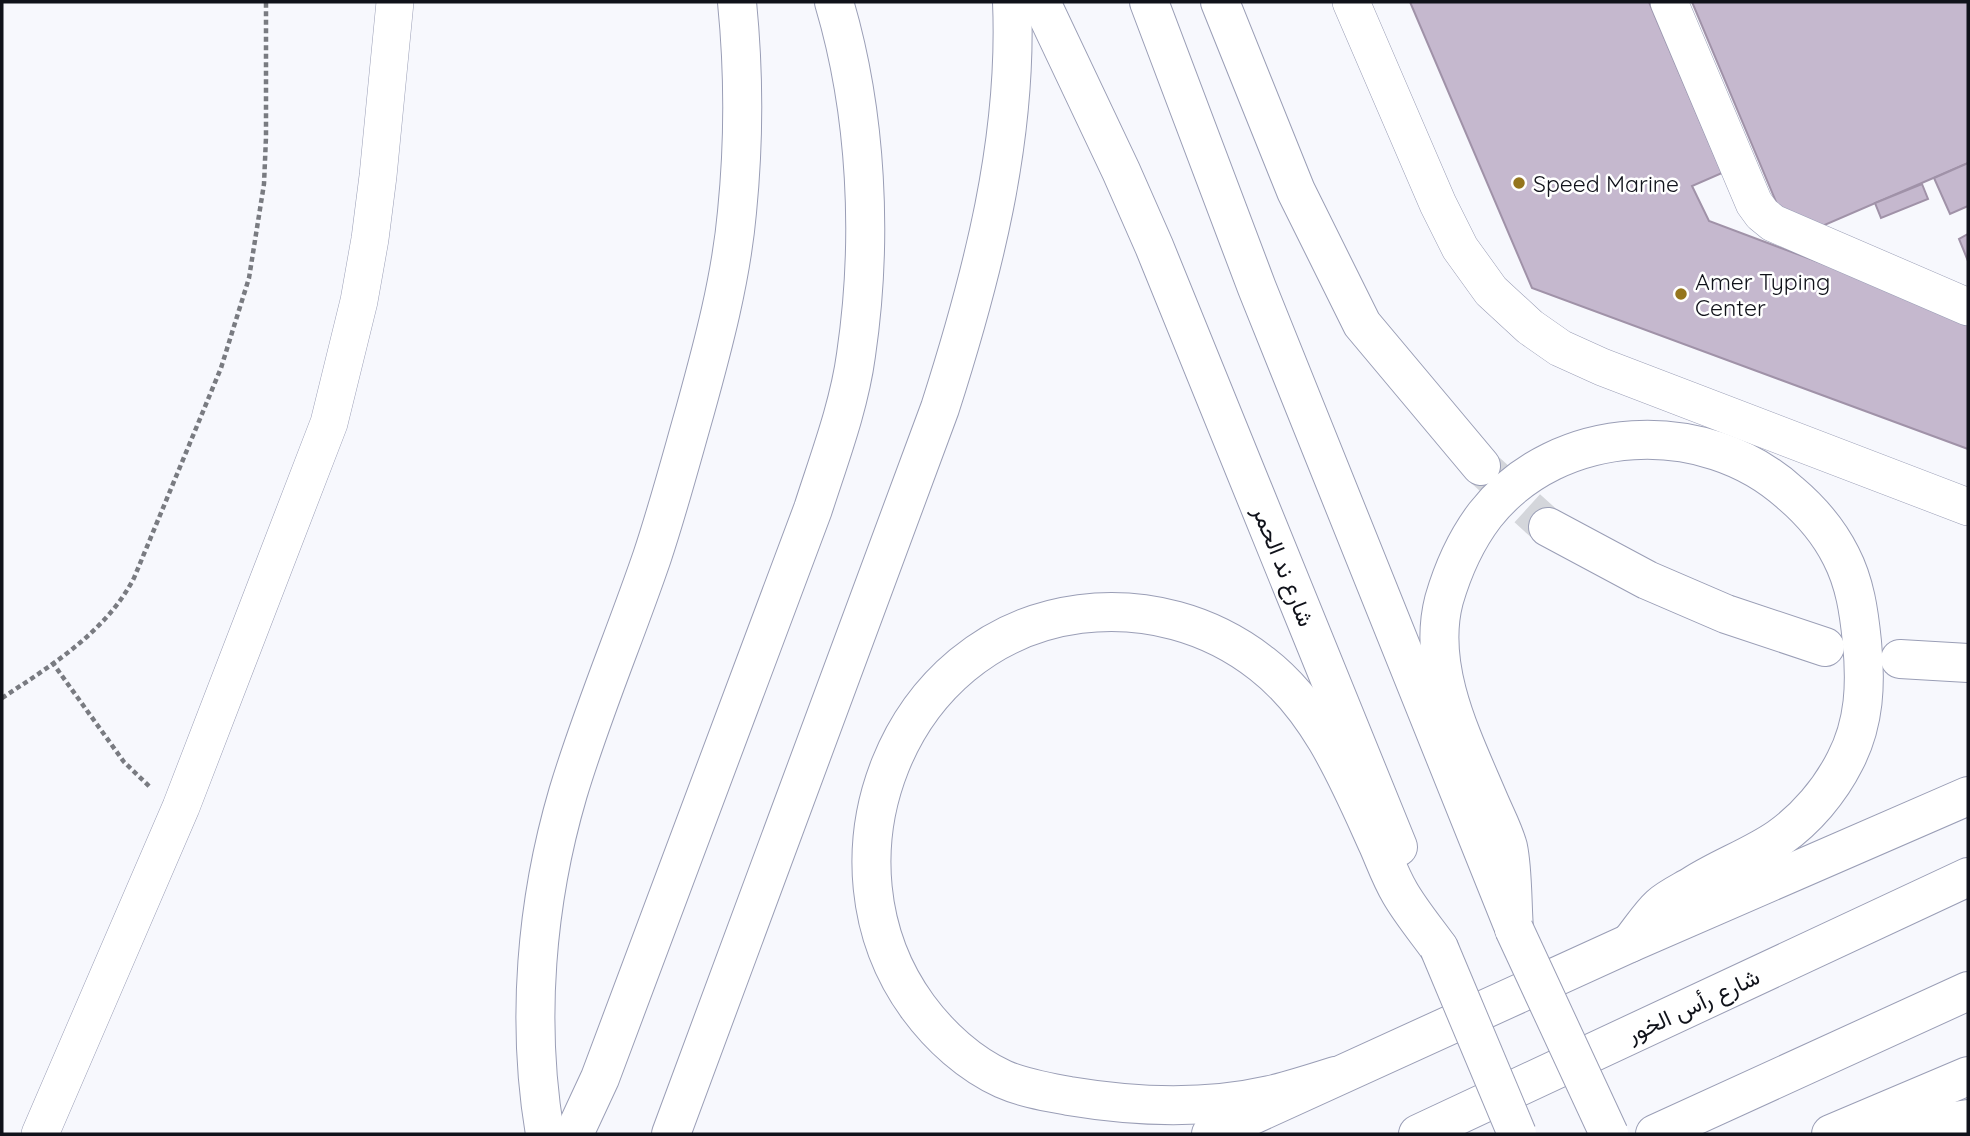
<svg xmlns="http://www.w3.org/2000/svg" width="1970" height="1136" viewBox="0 0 1970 1136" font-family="Quicksand,Vazirmatn,sans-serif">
  <rect width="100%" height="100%" fill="#f7f8fd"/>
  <g fill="#c5b8ce" stroke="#a092a8" stroke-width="2">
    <path d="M1410 2H1649L1722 173 1692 186 1709 221 1968 318V449L1532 288Z"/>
    <path d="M1692 2H1968V163L1820 227 1782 216Z"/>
    <path d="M1968 163V206L1950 214 1934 178Z"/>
    <path d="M1922 184 1928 199 1881 218 1875 203Z"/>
    <path d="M1968 234V261L1959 239Z"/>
  </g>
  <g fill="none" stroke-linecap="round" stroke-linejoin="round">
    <path stroke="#d4d6db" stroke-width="38" stroke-dasharray="38 19" stroke-linecap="butt" d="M1485 470 1548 527"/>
    <defs>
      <g id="minor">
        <path d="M1351 2 1438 204 1460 248 1491 291 1530 327 1560 348 1602 367 1968 507"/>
        <path d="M1669 2 1754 203 1762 214 1773 223 1968 307"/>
        <path d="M40 1134 181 807 329 423 359 301 370 239 378 176 395 2"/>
      </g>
      <g id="major">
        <path d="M1041 2 1121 171 1154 246 1398 847"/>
        <path d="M1149 2 1257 288 1512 923"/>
      </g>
      <g id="highway">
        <path d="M1220 2 1296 191 1362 324 1481 466"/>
        <path d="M1548 527 1647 580 1726 614 1825 647"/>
        <path d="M1900 659 1968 663"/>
        <path d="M1514 929C1512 904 1513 870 1508 847 1504 832 1496 817 1490 803 1464 741 1426 669 1444 600 1453 569 1466 540 1485 515 1558 422 1705 416 1790 493 1810 510 1829 532 1841 556 1855 583 1859 612 1862 642 1866 683 1865 723 1845 761 1830 791 1806 819 1779 838 1753 856 1722 867 1695 884 1684 891 1670 897 1660 906 1649 916 1640 931 1630 943"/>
        <path d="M1335 1076C1313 1083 1291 1090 1270 1095 1204 1110 1135 1107 1069 1096 1048 1092 1023 1088 1003 1079 970 1064 940 1037 918 1007 812 862 896 638 1080 614 1145 606 1210 623 1262 664 1320 709 1349 781 1378 845 1385 861 1391 878 1400 893 1411 912 1426 930 1439 948"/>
        <path d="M545 1134C526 1022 536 902 568 793 592 713 625 636 652 557 668 509 681 460 695 411 713 346 731 279 737 212 744 142 744 72 737 2"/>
        <path d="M574 1134 600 1078 813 509C829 459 849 407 856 355 873 240 867 113 834 2"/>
        <path d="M671 1134 940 408C982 277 1018 140 1012 2"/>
        <path d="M1211 1134 1630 943 1968 796"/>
        <path d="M1418 1134 1968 877"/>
        <path d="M1655 1134 1968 991"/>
        <path d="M1831 1134 1968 1076"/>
        <path d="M1872 1134 1968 1119"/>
      </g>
    </defs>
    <use href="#minor" stroke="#9a9eb6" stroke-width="38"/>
    <use href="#major" stroke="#9a9eb6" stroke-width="40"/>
    <use href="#highway" stroke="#9a9eb6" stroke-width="40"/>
    <g stroke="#797b81" stroke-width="4.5" stroke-dasharray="5 3.5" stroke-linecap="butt">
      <path d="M52 662 124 762 151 788"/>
      <path d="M2 698C52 665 106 632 134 578L221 368 249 278 264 184 266 137V2"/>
    </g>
    <use href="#minor" stroke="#fff" stroke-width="37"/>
    <use href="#major" stroke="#fff" stroke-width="38"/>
    <use href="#highway" stroke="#fff" stroke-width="38"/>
    <defs>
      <g id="major-bridge">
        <path d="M1514 929 1609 1134"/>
        <path d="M1439 948 1517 1134"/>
      </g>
    </defs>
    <use href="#major-bridge" stroke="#9a9eb6" stroke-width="40" stroke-linecap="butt"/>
    <use href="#major-bridge" stroke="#fff" stroke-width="38"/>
  </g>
  <g fill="#95751d" stroke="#fff" stroke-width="2.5">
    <circle cx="1519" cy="183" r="7"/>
    <circle cx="1681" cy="294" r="7"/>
  </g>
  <g text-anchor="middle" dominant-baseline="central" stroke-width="5" stroke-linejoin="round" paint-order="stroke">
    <g font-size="23" fill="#10121a" stroke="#fff" text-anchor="start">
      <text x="1533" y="183">Speed Marine</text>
      <text x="1695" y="281">Amer Typing<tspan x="1695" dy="26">Center</tspan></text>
    </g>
    <g font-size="23" fill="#10121a" stroke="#fff">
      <text transform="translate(1284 566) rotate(68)">شارع ند الحمر</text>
      <text transform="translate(1693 1005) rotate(-25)">شارع رأس الخور</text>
    </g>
  </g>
  <rect width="1970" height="1136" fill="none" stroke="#10121a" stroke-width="7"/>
</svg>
